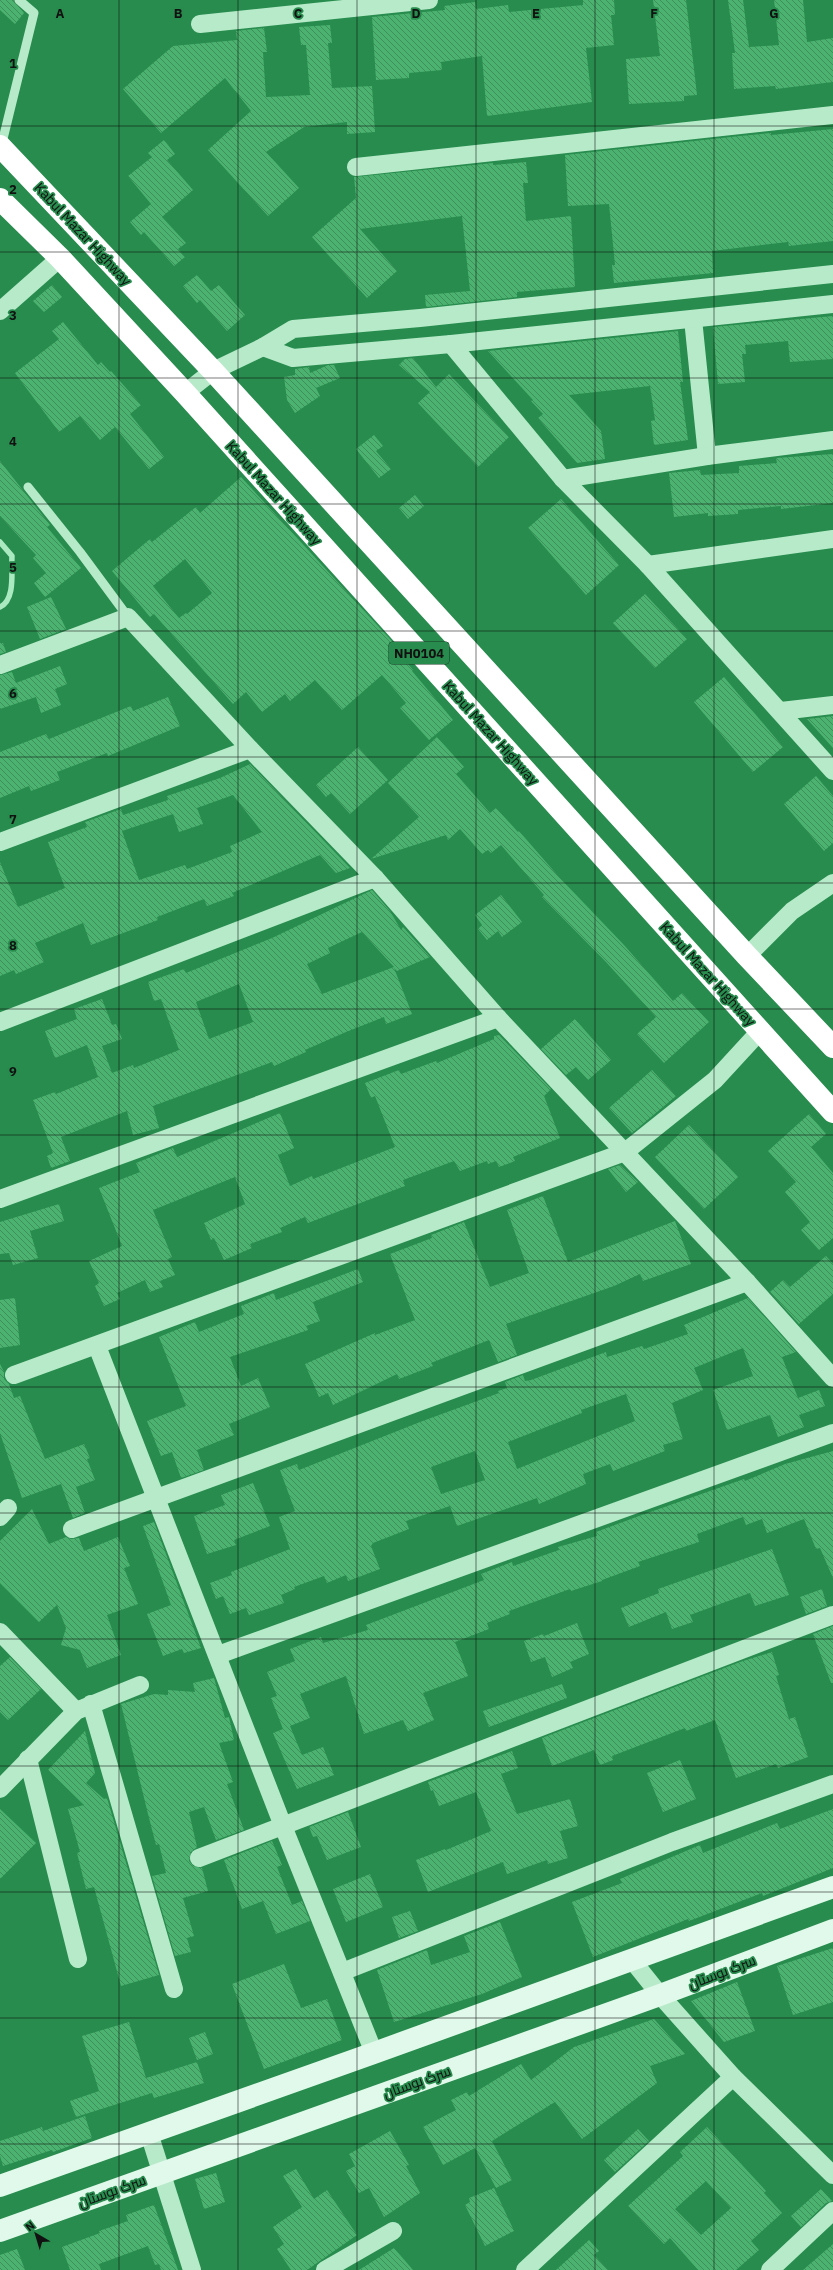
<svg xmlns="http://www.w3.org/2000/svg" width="833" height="2270" viewBox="0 0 833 2270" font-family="'IBM Plex Sans',Cairo,sans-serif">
  <defs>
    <pattern id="building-back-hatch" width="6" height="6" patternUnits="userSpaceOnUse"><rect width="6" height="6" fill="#4cb270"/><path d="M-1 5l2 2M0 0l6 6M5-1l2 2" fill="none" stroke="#3e8f5b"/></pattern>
  </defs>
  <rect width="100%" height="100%" fill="#278c4d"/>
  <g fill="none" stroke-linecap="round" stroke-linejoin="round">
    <path stroke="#abeac1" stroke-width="5.5" d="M0 542 12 556C11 570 16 600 0 607"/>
  </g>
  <g fill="url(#building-back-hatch)" fill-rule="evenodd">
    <path d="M0 0H13L24 13 15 24 0 10Z"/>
    <path d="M583 0H614L615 15H611L614 45 586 48 592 102 487 116 482 56 441 62 442 70 409 73V78L376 80 372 17 445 10 444 6 475 2 476 9 508 5 509 12 583 5Z"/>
    <path d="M653 0H686L697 95 684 96V101L629 104 626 59 660 56Z"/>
    <path d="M728 0H743L749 47 779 45 774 0H803L807 42 833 38V82L776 89 775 86 734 89 732 53H735Z"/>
    <path d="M330 25 332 43H328L332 88 372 86 375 132 347 134V122L304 127 266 152 299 188 268 216 208 150 251 111 225 78 161 133 123 89 173 46 237 40 236 31 264 28 267 52H263L266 97 310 95 306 45H301L299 27Z"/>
    <path d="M833 129V241L789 246 788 242 712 251 713 273 614 283 612 265H615L609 204 568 206 565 155 740 136 771 133V135Z"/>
    <path d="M164 140 175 154 167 160 193 190 162 217 186 243 178 249 185 257 174 266 144 232 141 235 130 222 151 204 128 176 152 157 148 153Z"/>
    <path d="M526 162 528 183H523L526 221 571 216 575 287 517 292V297L426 307 425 295 470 291 462 216 360 229 397 271 367 298 312 237 356 198 354 177 493 163V165Z"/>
    <path d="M197 275 211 291 219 285 245 315 227 331 200 300 197 303 183 286Z"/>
    <path d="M52 285 62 297 44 312 33 301Z"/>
    <path d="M833 316V359L790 362 788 341 745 345 746 354H742L745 382 718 384 713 327Z"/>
    <path d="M63 322 98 365 101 362 110 372 111 371 141 405 130 414 164 457 149 469 115 427 100 440 80 416 59 432 15 373 59 339 52 331Z"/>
    <path d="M678 331 683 382H680L688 440 654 445 651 421 655 420 650 386 569 395 601 431 605 459 577 463 538 418 543 414 531 401 533 400 488 351Z"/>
    <path d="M413 358 436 387 449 374 509 437 478 467 418 403 430 392 399 365 405 359Z"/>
    <path d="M328 365H334L340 378 316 388 320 396 295 413 287 400 284 377 295 375V369L309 367 310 373Z"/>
    <path d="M374 435 383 446 376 451 391 469 379 478 356 449Z"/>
    <path d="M833 454V503L781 509V506L738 510V514L708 516V513L674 517 669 473 700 470 701 475 739 473V466L777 463 776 458Z"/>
    <path d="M0 461 50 525 47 527 81 568 45 597 34 583 46 573 33 558 36 555 0 516Z"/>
    <path d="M241 477 401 651 399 653 413 670 412 671 453 720 429 740 400 708 406 703 382 675 342 710 315 680 290 701 285 694 262 712 246 692 233 704 154 614 150 617 112 571 150 539 152 542 196 507 200 513ZM185 559 212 593 187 614 186 613 179 618 153 586Z"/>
    <path d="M415 495 424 506 408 519 399 508Z"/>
    <path d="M561 499 619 565 586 595 528 528Z"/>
    <path d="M645 594 687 639 655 668 613 623Z"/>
    <path d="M51 597 66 629 40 639 27 607Z"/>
    <path d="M0 643H3L6 652 0 654Z"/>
    <path d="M60 666 67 684 55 689 61 705 41 713 36 697 0 709V675L12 672 16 683Z"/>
    <path d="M724 677 783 747 753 772 694 702Z"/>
    <path d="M168 697 180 726 108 756 107 753 57 772 60 780 31 791 29 786 0 798V752L46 734 49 739 131 706 133 711Z"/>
    <path d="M833 716V748L807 719Z"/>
    <path d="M437 737 464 767 456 774 490 813 496 808 518 832 519 831 559 877 624 945 673 1001 682 993 709 1022 664 1063 637 1034 656 1017 606 962 542 897 544 895 501 845 491 853 488 850 482 854 460 829 448 840 446 835 371 859 419 817 388 783Z"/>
    <path d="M358 747 388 780 350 814 331 793 326 797 316 785Z"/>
    <path d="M250 764 350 868 336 873 320 855 232 893 234 896 207 906 204 899 157 917 158 920 91 945 83 923 35 943 44 962 16 974 14 970 0 976V862L18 907 65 888 48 842 87 827 85 822 121 809 123 815 168 800 167 796 220 778ZM233 795 262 832 230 846 232 852 187 869 185 865 139 880 122 831 173 814 179 832 203 824 197 808Z"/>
    <path d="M816 776 833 796V843L824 851 784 804Z"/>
    <path d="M372 890 390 911 401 930 403 927 430 957 397 971 394 968 412 1014 386 1024 384 1017 346 1032 305 1050 306 1052 274 1066 272 1062 153 1106 159 1128 133 1135 127 1111 61 1137 70 1161 51 1168 47 1156 53 1153 33 1100 55 1092 56 1094 98 1077 87 1045 55 1058 45 1031 77 1019 74 1009 102 999 112 1025 116 1024 122 1039 102 1046 112 1073 133 1065 134 1068 179 1050 161 999 154 1001 148 982 184 969 186 973 272 938ZM362 932 394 967 322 994 307 964 330 953 328 948ZM239 984 253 1022 209 1039 196 1002Z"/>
    <path d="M501 895 522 922 502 937 498 931 487 940 478 929 482 925 475 915Z"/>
    <path d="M575 1019 611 1060 588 1080 576 1067 566 1075 541 1049Z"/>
    <path d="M499 1035 551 1089 544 1096 560 1138 513 1157 515 1161 499 1167 496 1161 488 1164 487 1161 460 1171 454 1161 403 1180 405 1186 308 1223 305 1217 280 1228 282 1232 250 1244 252 1248 224 1260 214 1238 211 1240 204 1223 245 1204 235 1177 153 1210 172 1257 168 1259 175 1275 160 1281 163 1287 150 1292 145 1280 117 1293 120 1299 104 1306 95 1286 99 1283 89 1261 122 1246 99 1188 140 1172 136 1163 173 1148 177 1157 280 1113 294 1148 278 1155 290 1186 312 1176 313 1179 395 1147 375 1096 371 1098 365 1083 399 1070 401 1074 436 1061 437 1063 494 1039V1036Z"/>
    <path d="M652 1070 676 1096 632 1133 609 1108Z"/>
    <path d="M809 1114 826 1134 811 1147 833 1173V1238L819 1250 801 1230 810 1222 785 1192 796 1182 768 1151Z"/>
    <path d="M689 1125 738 1177 704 1209 655 1157Z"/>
    <path d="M620 1165 638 1182 626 1192 608 1169Z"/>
    <path d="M543 1196 568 1262 675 1221 691 1264 643 1281 640 1274 614 1286 506 1324 517 1355 498 1362 489 1340 431 1363 433 1366 399 1379 397 1374 333 1405 328 1393 319 1397 305 1364 375 1333V1335L415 1320 390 1254 432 1238 431 1235 464 1222 490 1287 529 1273 507 1210Z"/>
    <path d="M59 1204 64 1221 30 1231 38 1258 13 1265 9 1253 0 1254V1222Z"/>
    <path d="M826 1256 833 1264V1294L799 1324 770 1292 783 1280 790 1287Z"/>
    <path d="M358 1269 363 1282 313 1302 320 1321 306 1326 308 1330 230 1357 241 1386 258 1378 270 1407 229 1424 234 1435 197 1450 204 1470 181 1478 172 1452 161 1456 147 1421 186 1406 159 1337 195 1322 199 1332 244 1314 241 1306 274 1293 276 1300Z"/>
    <path d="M15 1298 20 1345 0 1348V1300Z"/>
    <path d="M748 1298 796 1352 782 1357 798 1398 819 1390 825 1406 799 1415 804 1427 778 1437 770 1415 727 1430 713 1390 753 1376 743 1348 694 1368 703 1390 672 1403 683 1439 663 1445 665 1451 613 1471 610 1464 583 1474 586 1484 539 1504 537 1498 457 1526 450 1506 406 1521 409 1529 373 1543 371 1546 380 1569 348 1581 346 1575 327 1583 324 1576 294 1587 295 1589 281 1595 284 1603 270 1608 249 1615 246 1608 230 1614 223 1596 216 1599 210 1583 232 1575 231 1572 290 1549 279 1517 295 1511 280 1470 297 1464 299 1470 420 1422 499 1393 498 1391 507 1388 505 1382 523 1375 525 1381 531 1380 606 1352 607 1357 642 1346 644 1349 688 1334 684 1325ZM626 1394 635 1421 517 1469 508 1442 582 1413 581 1410ZM475 1451 485 1480 441 1494 431 1467Z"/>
    <path d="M0 1364 4 1372V1379L9 1384 14 1398 20 1396 45 1459 84 1444 90 1458 87 1459 95 1480 76 1487 85 1513 73 1518 61 1484 22 1498 0 1433Z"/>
    <path d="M833 1451V1578L820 1548 816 1549 804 1519 767 1533 762 1519 746 1525 743 1517 697 1534 699 1542 638 1562 640 1566 602 1580V1581L571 1591 570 1589 509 1611 510 1614 487 1623 489 1629 455 1642 468 1676 423 1693 434 1720 408 1731 403 1720 364 1734 346 1676 300 1694 310 1718 290 1726 302 1755 323 1747 334 1775 297 1789 273 1733 283 1729 271 1698 277 1696 267 1672 295 1661 290 1649 321 1637 323 1643 368 1630 366 1625 484 1580 481 1574 512 1562 513 1566 559 1550 558 1547 597 1536 596 1532 639 1516 744 1479 745 1481 785 1464Z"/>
    <path d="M253 1483 270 1526 234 1540 236 1545 207 1554 194 1516 225 1505 221 1495Z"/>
    <path d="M32 1509 49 1544 66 1537 71 1539 79 1538 84 1551 118 1537 130 1566 124 1568 138 1604 107 1615 121 1655 87 1668 80 1650 61 1645 66 1628 57 1605 39 1622 0 1583V1541Z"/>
    <path d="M154 1522 201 1648 184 1653 182 1649 163 1656 147 1614 171 1605 143 1526Z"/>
    <path d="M772 1549 789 1595 755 1606 750 1593 690 1615 693 1622 672 1629 666 1612 629 1627 621 1608 659 1593 658 1589Z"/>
    <path d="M822 1589 827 1606 806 1614 800 1597Z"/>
    <path d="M577 1623 589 1654 570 1662 573 1668 552 1677 545 1657 531 1662 524 1641 543 1634 544 1636Z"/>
    <path d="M833 1626V1683H831L813 1634Z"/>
    <path d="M772 1652 779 1675 776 1676 789 1719 795 1717 808 1757 778 1768 776 1764 736 1778 715 1720 686 1731 685 1728 612 1756 613 1760 600 1765 594 1750 552 1766 542 1738 740 1662Z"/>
    <path d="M10 1657 41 1689 8 1720 0 1712V1666Z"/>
    <path d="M214 1678 225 1718 229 1717 234 1740 219 1743 233 1782 227 1784 244 1830 216 1840 204 1807 189 1812 197 1847 191 1852 189 1861 193 1866 202 1868 208 1891 183 1898 194 1936 187 1938 191 1952 175 1956 152 1876 166 1873 159 1844 156 1845 148 1814 121 1704 154 1694 168 1695V1690L195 1692 193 1683Z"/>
    <path d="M562 1684 567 1698 489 1727 483 1711Z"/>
    <path d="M85 1731 95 1773 86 1783 104 1799 107 1798 159 1975 121 1986 94 1887 86 1889 77 1853 80 1852 68 1809 84 1805 48 1770Z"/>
    <path d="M512 1751 518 1768 501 1774 517 1814 570 1799 578 1826 560 1831 568 1858 548 1864 547 1860 507 1874 503 1862 428 1892 416 1860 445 1849 446 1850 491 1831 476 1792 439 1806 433 1790 431 1791 428 1782Z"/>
    <path d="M680 1760 696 1799 663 1812 647 1773Z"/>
    <path d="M0 1809 36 1843 0 1879Z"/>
    <path d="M833 1809V1868L763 1896 762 1893 689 1921 688 1919 593 1957 572 1902 622 1883 620 1879 700 1845 703 1853 777 1823 780 1829Z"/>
    <path d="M348 1812 361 1847 327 1860 317 1836 313 1837 309 1827Z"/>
    <path d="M272 1841 282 1865 277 1867 292 1905 302 1901 310 1921 276 1934 263 1901 242 1909 224 1860Z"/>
    <path d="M370 1874 383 1907 346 1922 333 1889Z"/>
    <path d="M410 1911 418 1931 399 1938 392 1917Z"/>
    <path d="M500 1922 522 1977 482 1994 394 2022 377 1970 427 1950 431 1965 470 1952 464 1936Z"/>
    <path d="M833 1948V2002L793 2015 777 1966Z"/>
    <path d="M284 1964 301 2008 327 1999 342 2040 264 2069 232 1984Z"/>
    <path d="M737 1982 755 2031 724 2042 691 2001Z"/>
    <path d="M654 2019 685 2054 650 2066 657 2083 582 2139 555 2102 492 2141 512 2180 496 2188 475 2148 443 2165 423 2127 456 2110 451 2100 467 2092 469 2096 521 2064 531 2080 574 2047Z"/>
    <path d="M129 2022 146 2078 197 2062 204 2083 154 2098 152 2093 76 2117 70 2101 99 2091 82 2036Z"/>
    <path d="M205 2032 213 2054 197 2060 189 2038Z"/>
    <path d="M85 2116 92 2138 53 2152 52 2150 3 2166 0 2156V2141L42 2127 43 2131Z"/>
    <path d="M707 2127 766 2191 764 2193 782 2213 751 2241 759 2250 736 2270H698L670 2238 664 2244 628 2206 683 2156 680 2152ZM706 2181 731 2208 701 2235 675 2209Z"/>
    <path d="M638 2129 649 2141 615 2172 604 2160Z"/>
    <path d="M390 2131 409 2165 406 2166 420 2193 384 2217 369 2188 359 2193 346 2171 355 2166 349 2154Z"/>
    <path d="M296 2169 314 2199 327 2190 357 2235 307 2270H291L277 2249 284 2244 273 2227 302 2207 283 2176Z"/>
    <path d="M216 2173 225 2202 204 2209 195 2179Z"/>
    <path d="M494 2188 514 2231 485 2246 465 2205 470 2202 469 2198Z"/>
    <path d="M821 2189 832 2201 826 2203 801 2227 791 2216Z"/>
    <path d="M154 2205 178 2270H161L159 2264 155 2265 148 2246 99 2264 101 2270H70L62 2247 100 2233 99 2231 128 2221 126 2215Z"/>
    <path d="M589 2240 599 2251 594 2255 608 2270H556Z"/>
    <path d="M833 2244V2270H803Z"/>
    <path d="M394 2248 413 2270H359Z"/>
    <path d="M17 2249 25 2270H0V2255Z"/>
  </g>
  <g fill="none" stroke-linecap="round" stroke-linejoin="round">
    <g stroke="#b6eac9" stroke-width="9">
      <path d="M1 147 34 13 19 0"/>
      <path d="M28 487 80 552 128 617"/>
    </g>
    <g stroke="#b6eac9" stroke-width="18">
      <path d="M200 24 429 0"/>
      <path d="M356 167 833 115"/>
      <path d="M0 311 60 258"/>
      <path d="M693 319 707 456"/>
      <path d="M451 344 563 479 648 565 833 771"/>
      <path d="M263 347 293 358 451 344 833 304"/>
      <path d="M185 393 213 371 263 347 293 329 420 318 833 274"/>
      <path d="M563 479 707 456 833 440"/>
      <path d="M648 565 833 539"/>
      <path d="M0 665 128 617 250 749 375 878 498 1018 747 1282 833 1378"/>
      <path d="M781 711 833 705"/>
      <path d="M0 842 250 749"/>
      <path d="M747 956 792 911 833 883"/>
      <path d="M0 1022 375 878"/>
      <path d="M0 1199 498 1018"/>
      <path d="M97 1346 283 1826 374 2053"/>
      <path d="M14 1375 625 1152 715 1080 760 1031"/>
      <path d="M0 1517 8 1508"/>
      <path d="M72 1529 747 1282"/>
      <path d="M0 1632 76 1711"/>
      <path d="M218 1655 833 1433"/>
      <path d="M91 1704 174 1989"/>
      <path d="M28 1759 78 1959"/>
      <path d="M0 1789 76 1711 140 1685"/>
      <path d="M199 1858 833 1615"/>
      <path d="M632 1960 660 1995 733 2077 833 2175"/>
      <path d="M342 1972 672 1842 833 1784"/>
      <path d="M149 2133 192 2270"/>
      <path d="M325 2270 393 2231"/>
      <path d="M525 2270 733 2077"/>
      <path d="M770 2270 833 2211"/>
    </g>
    <g stroke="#e1f9ea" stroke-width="22">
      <path d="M0 2186 374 2053 833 1887"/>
      <path d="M0 2231 660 1995 833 1930"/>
    </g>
    <g stroke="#fff" stroke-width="22">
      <path d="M0 146 213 371 747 956 833 1047"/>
      <path d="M0 199 60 258 185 393 833 1112"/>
    </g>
  </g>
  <path fill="none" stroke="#111" stroke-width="1" stroke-opacity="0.55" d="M119 0V2270M238 0V2270M357 0V2270M476 0V2270M595 0V2270M714 0V2270M0 126H833M0 252H833M0 378H833M0 504H833M0 631H833M0 757H833M0 883H833M0 1009H833M0 1135H833M0 1261H833M0 1387H833M0 1513H833M0 1639H833M0 1766H833M0 1892H833M0 2018H833M0 2144H833"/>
  <g text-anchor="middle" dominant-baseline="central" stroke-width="3.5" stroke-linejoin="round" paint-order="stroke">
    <rect fill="#278c4d" stroke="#183623" stroke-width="1" x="389" y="642" width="60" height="22" rx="3"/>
    <g font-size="13" font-weight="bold" fill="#111">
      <text x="419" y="653">NH0104</text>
    </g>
    <g font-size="14" fill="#111" stroke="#278c4d">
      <text transform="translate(83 234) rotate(47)">Kabul Mazar Highway</text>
      <text transform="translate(274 493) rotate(48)">Kabul Mazar Highway</text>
      <text transform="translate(491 733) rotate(48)">Kabul Mazar Highway</text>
      <text transform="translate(708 974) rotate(48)">Kabul Mazar Highway</text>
      <text transform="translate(722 1972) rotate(-21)">سرک بوستان</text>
      <text transform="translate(417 2082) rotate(-20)">سرک بوستان</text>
      <text transform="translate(112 2191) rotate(-20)">سرک بوستان</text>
    </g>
  </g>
  <g font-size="13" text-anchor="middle" font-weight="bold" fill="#111" stroke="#278c4d" stroke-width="3.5" stroke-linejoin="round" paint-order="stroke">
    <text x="60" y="18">A</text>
    <text x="178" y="18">B</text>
    <text x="298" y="18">C</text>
    <text x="416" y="18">D</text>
    <text x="536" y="18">E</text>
    <text x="654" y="18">F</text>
    <text x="774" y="18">G</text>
    <text x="13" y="68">1</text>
    <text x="13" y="194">2</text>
    <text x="13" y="320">3</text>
    <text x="13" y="446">4</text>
    <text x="13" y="572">5</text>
    <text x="13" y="698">6</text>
    <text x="13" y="824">7</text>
    <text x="13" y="950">8</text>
    <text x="13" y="1076">9</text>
  </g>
  <g transform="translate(36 2234) rotate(322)" stroke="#278c4d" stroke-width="3" paint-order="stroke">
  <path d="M0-3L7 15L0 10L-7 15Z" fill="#111111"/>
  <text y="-6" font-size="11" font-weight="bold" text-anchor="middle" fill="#111111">N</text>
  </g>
</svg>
